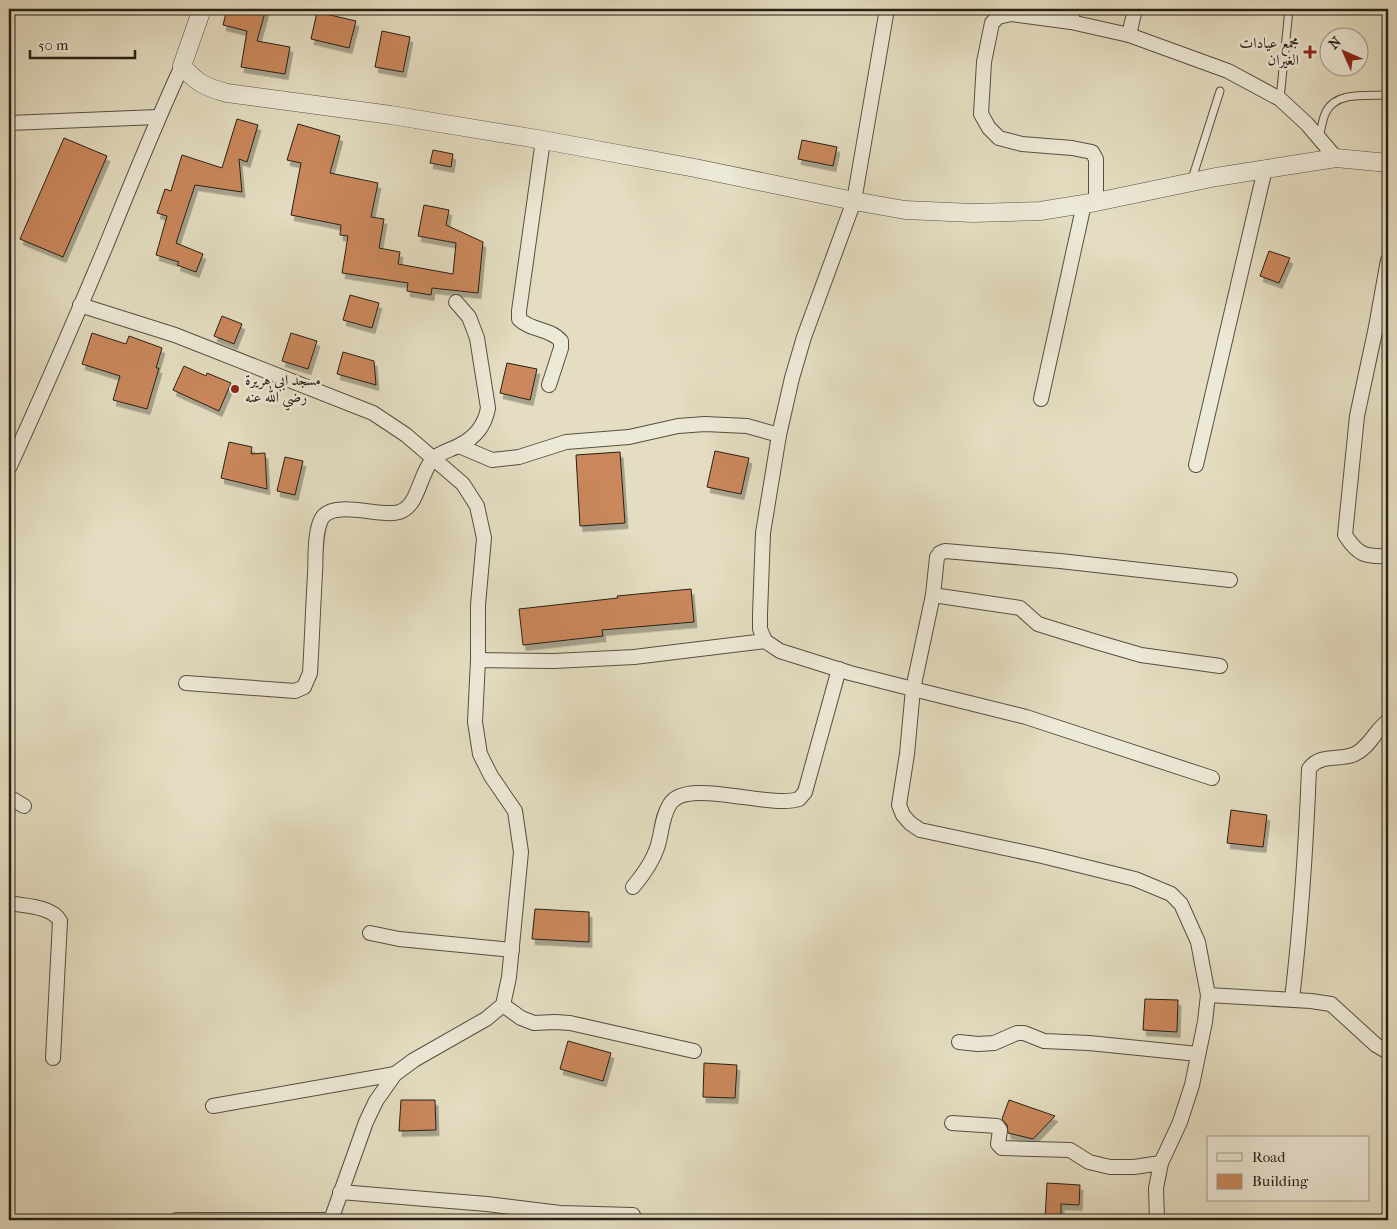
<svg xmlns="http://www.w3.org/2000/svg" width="1397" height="1229" viewBox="0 0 1397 1229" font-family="'IM FELL French Canon',Amiri,serif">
  <defs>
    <filter id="shadow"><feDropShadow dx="3" dy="5.5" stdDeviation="0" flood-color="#0004"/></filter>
  </defs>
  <rect width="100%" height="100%" fill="#e4ddc1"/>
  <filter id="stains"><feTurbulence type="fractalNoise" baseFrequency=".004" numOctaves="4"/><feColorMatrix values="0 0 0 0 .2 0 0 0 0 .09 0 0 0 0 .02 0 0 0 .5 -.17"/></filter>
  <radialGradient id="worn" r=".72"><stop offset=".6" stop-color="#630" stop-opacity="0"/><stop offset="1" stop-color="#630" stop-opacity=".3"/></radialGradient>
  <g fill="#ca885c" stroke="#272016" filter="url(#shadow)">
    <path d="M227 9H266L257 41 290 47 285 74 241 67 247 31 223 25Z"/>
    <path d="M317 12 356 21 349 48 311 39Z"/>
    <path d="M382 31 410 37 403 72 375 67Z"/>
    <path d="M237 119 258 125 247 162 239 159 242 192 195 185 176 243 203 254 196 272 177 265 179 262 156 255 167 216 157 213 165 189 171 191 182 155 222 168Z"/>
    <path d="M298 124 340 136 330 173 378 183 371 217 384 219 379 248 400 252 398 264 453 274 456 243 418 236 424 205 449 210 446 225 483 242 478 293 432 288 431 295 407 291 408 283 342 273 348 236 340 235 341 225 291 215 301 163 287 160Z"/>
    <path d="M64 138 107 156 63 257 20 239Z"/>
    <path d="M802 140 837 147 833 166 798 159Z"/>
    <path d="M433 150 453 154 451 167 430 163Z"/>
    <path d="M1269 251 1290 258 1279 283 1260 276Z"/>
    <path d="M350 295 379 303 372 328 343 320Z"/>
    <path d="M222 316 242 324 234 344 214 336Z"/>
    <path d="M92 333 126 344 129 336 162 348 156 368H159L147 409 113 400 120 376 82 364Z"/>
    <path d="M291 333 317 341 308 369 282 361Z"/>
    <path d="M343 352 374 361 376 385 337 374Z"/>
    <path d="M507 363 537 369 530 400 500 393Z"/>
    <path d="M184 366 206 376 207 373 231 383 219 411 173 390Z"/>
    <path d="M229 442 252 447 251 454 265 453 267 489 221 478Z"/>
    <path d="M715 451 749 458 741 494 707 487Z"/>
    <path d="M620 452 625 523 580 526 576 455Z"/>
    <path d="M285 457 303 461 295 495 277 491Z"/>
    <path d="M691 589 694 622 602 630 603 636 523 645 519 609 618 598 617 596Z"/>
    <path d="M1231 810 1267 815 1263 847 1227 843Z"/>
    <path d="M535 909 589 912V942L532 939Z"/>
    <path d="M1145 999 1178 1000 1177 1032 1143 1030Z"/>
    <path d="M568 1041 611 1053 603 1081 560 1069Z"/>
    <path d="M704 1063 737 1065 735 1098 703 1097Z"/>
    <path d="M401 1100H435L436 1130 399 1131Z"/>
    <path d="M1009 1100 1055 1116 1033 1139 1008 1133 1007 1125 1002 1119Z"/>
    <path d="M1047 1183 1080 1185 1079 1205 1061 1204V1220H1045Z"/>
  </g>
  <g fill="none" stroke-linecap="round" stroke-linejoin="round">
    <defs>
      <g id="service">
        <path d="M1280 99 1289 9"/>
        <path d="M1319 139C1321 131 1322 119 1326 112 1336 91 1368 96 1388 95"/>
        <path d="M1191 182 1220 91"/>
      </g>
      <g id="minor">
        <path d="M1073 9 1071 22 1129 35 1228 71 1280 99 1307 124 1336 158"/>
        <path d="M1071 22 1011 14 998 17 992 23 984 62 981 114 989 128 999 138 1022 144 1072 148 1092 152 1096 159V202"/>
        <path d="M1129 35 1135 9"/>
        <path d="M9 123 158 117"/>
        <path d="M543 140 519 311V319C531 331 550 328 561 341V348L549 385"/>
        <path d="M1388 260 1376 327 1357 416 1345 535C1358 555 1365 557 1388 556"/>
        <path d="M80 305 175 335 373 413 406 435 463 484 477 506 484 538 478 605V660"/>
        <path d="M1041 399 1084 204"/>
        <path d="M459 446 492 460 519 457 566 442 629 437 678 426 705 424 747 426 779 435"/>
        <path d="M1196 465 1265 169"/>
        <path d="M9 468C42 396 74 322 105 248 130 187 154 126 182 66"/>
        <path d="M933 595 1020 608 1038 624 1093 641 1141 655 1220 666"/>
        <path d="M765 641 780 651 850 673 913 689 907 754 899 805 903 815 910 823 920 830 1042 856 1135 879 1171 894 1181 904 1198 942 1208 995 1205 1022 1192 1085 1180 1122 1161 1163 1156 1188 1157 1220"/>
        <path d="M186 683 295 691 304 687 310 673C312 640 313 607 315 574 316 559 314 532 322 518 334 499 382 518 399 512 419 506 419 474 433 459 440 452 451 450 460 445 476 437 485 425 488 408L477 338 469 317 456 302"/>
        <path d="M1212 778 1026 717 913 689 933 595 937 557 940 553 945 551 1060 561 1230 580"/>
        <path d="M9 797 24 806"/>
        <path d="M633 887C643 875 652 863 657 848 662 834 661 818 670 804 686 777 769 809 799 799L805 792 839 669"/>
        <path d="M9 903C24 906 52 906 60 921L53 1058"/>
        <path d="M370 933 399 939 512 950"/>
        <path d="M1208 995 1311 1001 1331 1004 1376 1045 1388 1052"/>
        <path d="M1292 999C1301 923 1306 846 1309 769 1320 753 1340 761 1355 754 1370 747 1375 730 1388 721"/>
        <path d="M503 1005 521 1018 534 1023 555 1022 570 1023 694 1051"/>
        <path d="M959 1042 978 1044 994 1043 1017 1033H1024L1044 1041 1089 1043 1198 1054"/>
        <path d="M213 1106 395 1074"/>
        <path d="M952 1123 997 1126 1000 1130 998 1144 1002 1148 1070 1150 1089 1162 1110 1167H1134L1161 1163"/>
        <path d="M340 1192 487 1204 560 1213 633 1215"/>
        <path d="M177 1220H331"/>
        <path d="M331 1220 366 1122 376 1101 395 1074 414 1060 486 1019 503 1005 509 977 521 852 515 811 491 776 480 754 475 722 478 660 554 661 634 657 765 641 760 629V614L763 533 779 435 792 378 804 337 854 201 887 9"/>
      </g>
      <path id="tertiary" d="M202 9 182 66C197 83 205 87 227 93L391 115 543 140 695 168 854 201 905 210 973 213 1040 211 1096 202 1216 177 1336 158 1388 163"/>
    </defs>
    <use href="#service" stroke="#564f41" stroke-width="9"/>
    <use href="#minor" stroke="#564f41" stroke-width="16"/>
    <use href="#tertiary" stroke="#564f41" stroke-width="19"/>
    <use href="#service" stroke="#ede9d7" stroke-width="7"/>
    <use href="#minor" stroke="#ede9d7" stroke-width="14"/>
    <use href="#tertiary" stroke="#ede9d7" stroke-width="18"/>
  </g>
  <g fill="#8f2418" stroke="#ede9d7" stroke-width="2">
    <path d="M1307.5 44.5h5v5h5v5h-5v5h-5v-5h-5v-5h5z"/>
    <circle cx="235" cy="389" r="5"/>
  </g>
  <g text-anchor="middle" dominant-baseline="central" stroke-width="5" stroke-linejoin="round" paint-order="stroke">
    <g font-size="15" fill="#272016" stroke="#ede9d7" text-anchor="end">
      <text x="1299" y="43">مجمع عيادات<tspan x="1299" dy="17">الغيران</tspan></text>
      <text x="245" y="380" text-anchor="start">مسجد ابي هريرة<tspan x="245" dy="17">رضي الله عنه</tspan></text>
    </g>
  </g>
  <rect width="1397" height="1229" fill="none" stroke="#e4ddc1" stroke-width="30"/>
  <rect x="10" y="10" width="1377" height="1209" fill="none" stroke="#272016" stroke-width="2.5"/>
  <rect x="15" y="15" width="1367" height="1199" fill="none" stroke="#272016"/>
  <rect x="1207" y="1136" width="162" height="65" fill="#ede9d7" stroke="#9e998a"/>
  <rect x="1217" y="1153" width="25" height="8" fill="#ede9d7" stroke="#9e998a"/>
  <text x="1252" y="1162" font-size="15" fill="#272016">Road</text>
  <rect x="1217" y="1174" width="25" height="15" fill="#ca885c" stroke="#9e998a"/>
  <text x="1252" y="1186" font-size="15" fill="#272016">Building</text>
  <g transform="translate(1344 52) rotate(315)"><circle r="24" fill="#ede9d7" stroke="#9e998a"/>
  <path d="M0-4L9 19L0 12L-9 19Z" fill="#8f2418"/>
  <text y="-8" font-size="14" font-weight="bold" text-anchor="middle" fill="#272016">N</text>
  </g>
  <path d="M30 50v8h105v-8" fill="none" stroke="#272016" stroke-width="2.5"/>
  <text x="38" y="50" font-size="15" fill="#272016" stroke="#ede9d7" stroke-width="4" paint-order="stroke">50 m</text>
  <rect width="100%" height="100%" filter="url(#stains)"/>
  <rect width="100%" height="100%" fill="url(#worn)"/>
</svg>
